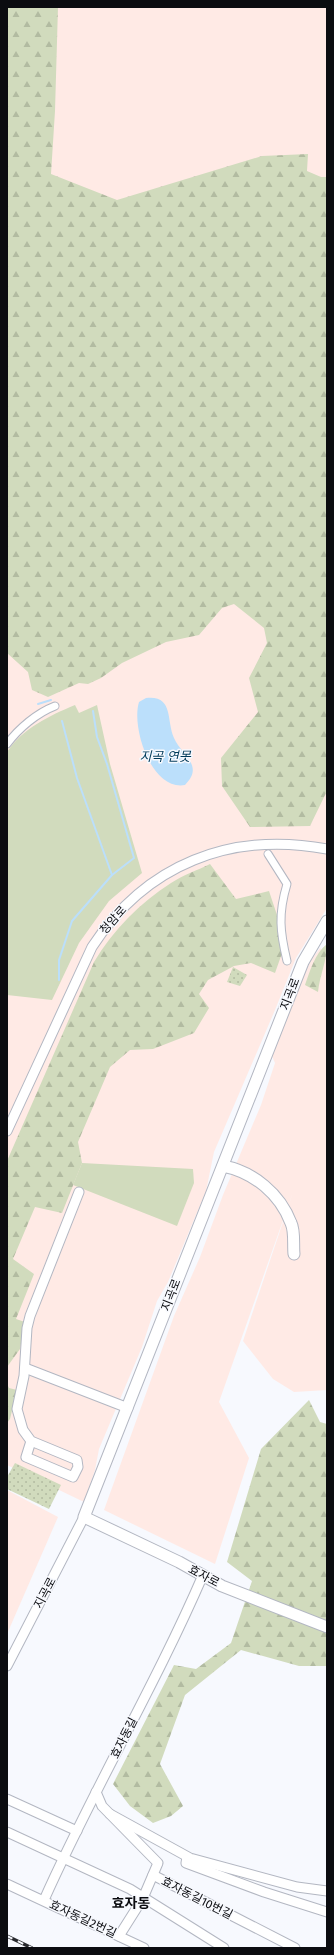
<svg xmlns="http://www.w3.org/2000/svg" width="334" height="1955" viewBox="0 0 334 1955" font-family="'Fira Sans','Noto Sans KR',sans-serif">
  <defs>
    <pattern id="forest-firs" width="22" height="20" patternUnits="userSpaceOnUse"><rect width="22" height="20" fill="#d1dbbd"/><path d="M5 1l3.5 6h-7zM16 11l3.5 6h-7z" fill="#b2bba1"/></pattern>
    <pattern id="park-dots" width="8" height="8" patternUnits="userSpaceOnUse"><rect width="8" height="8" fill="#d1dbbd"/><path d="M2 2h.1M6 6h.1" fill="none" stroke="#b2bba1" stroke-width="1.8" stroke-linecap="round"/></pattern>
  </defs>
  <rect width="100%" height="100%" fill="#f7f9fe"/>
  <g fill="#ffeae5">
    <path d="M29 7H327V908L296 958 275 1010 214 1152 206 1191 168 1282 157 1301 142 1347 99 1449 95 1470 84 1502 7 1465V172Z"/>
    <path d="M320 948 327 955V1390L294 1392 273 1379 243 1341 293 1192 219 1402 249 1458 215 1564 104 1510 174 1316 200 1257 223 1195 261 1105 275 1063 272 1056 290 1005 311 960Z"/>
    <path d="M7 1490 58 1517 7 1634Z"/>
  </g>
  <g fill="#d1dbbd">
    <path d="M75 705 79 713 97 705 110 764 142 873 109 901 79 943 52 1000 7 995V752C23 728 49 716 75 705Z"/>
    <path d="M82 1163 193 1169 194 1183 177 1226 73 1185Z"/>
  </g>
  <g fill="url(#forest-firs)">
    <path d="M7 7H58L55 111 51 174 117 200 262 156 308 154 307 171 321 177H327V791L310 826 250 827 222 786 221 758 258 712 249 678 267 643 264 628 234 604 222 608 199 635 166 642 122 663 101 678 88 684 79 683 48 697 32 690 28 672 7 653Z"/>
    <path d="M210 864 236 899 269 891 286 942 275 973 251 963 234 966 208 980 199 994 209 1008 194 1033 153 1049 130 1050 110 1067 78 1142 82 1163 62 1213 35 1207 13 1259 34 1274 16 1319 25 1322 20 1349 7 1367V1161L94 962C113 930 140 903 171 883 183 875 198 870 210 864Z"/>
    <path d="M327 944C327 961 320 974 318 992L305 985C310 971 315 953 327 944Z"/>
    <path d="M7 1384 9 1388 17 1390 10 1419 7 1423Z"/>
    <path d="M309 1400 320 1422 327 1424V1666H299L241 1650 185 1695 160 1764 183 1806 171 1816 153 1823 130 1806 113 1784 174 1665 196 1669 231 1643 252 1581 227 1562 261 1449Z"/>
  </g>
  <g fill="url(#park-dots)">
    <path d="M233 967 247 975 240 986 227 982Z"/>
    <path d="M15 1463 61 1485 49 1509 7 1489V1477Z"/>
  </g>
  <path fill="#bbdffb" d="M146 698C174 695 166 720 174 738 181 755 205 765 185 785 151 791 131 727 139 702Z"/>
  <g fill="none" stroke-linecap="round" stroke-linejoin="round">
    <g stroke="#bbdffb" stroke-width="2">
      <path d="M38 704 51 700"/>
      <path d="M62 721 77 778 112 875"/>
      <path d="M59 980V960L72 921 112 875 134 858 107 764 97 737 93 711"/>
    </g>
    <defs>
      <g id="pedestrian">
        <path d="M7 744C19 728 37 713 55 706"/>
        <path d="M268 854 287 884C278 914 280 932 287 961"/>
      </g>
      <g id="minor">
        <path d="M7 1131 92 947C146 864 231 831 327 849"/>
        <path d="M25 1368 128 1408"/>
        <path d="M31 1441 77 1460 78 1467 73 1477 26 1457 31 1441 23 1430 17 1409 24 1376 27 1328 30 1316 79 1192"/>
        <path d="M7 1666 84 1517"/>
        <path d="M96 1792 102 1806 158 1863 143 1898 119 1936"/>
        <path d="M7 1799 77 1831"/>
        <path d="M110 1814 190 1858 297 1887 327 1891"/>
        <path d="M7 1832 130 1889 224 1948"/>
        <path d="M187 1857 186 1863 264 1892 327 1912"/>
        <path d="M153 1875 295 1948"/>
        <path d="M7 1884 144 1948"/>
        <path d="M44 1900C93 1790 155 1686 203 1575"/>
      </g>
      <g id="tertiary">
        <path d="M327 921 303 962 84 1517 179 1562 222 1586 327 1627"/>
        <path d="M223 1166C254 1172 280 1194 291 1223 295 1231 293 1245 294 1254"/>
      </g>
    </defs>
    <use href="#pedestrian" stroke="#b3b7c2" stroke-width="9"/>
    <use href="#minor" stroke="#b3b7c2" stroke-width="11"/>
    <use href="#tertiary" stroke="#b3b7c2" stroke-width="13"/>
    <use href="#pedestrian" stroke="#fff" stroke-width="7"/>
    <use href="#minor" stroke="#fff" stroke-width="9"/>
    <use href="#tertiary" stroke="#fff" stroke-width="11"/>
    <defs>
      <path id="rail" d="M7 1936 32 1948"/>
    </defs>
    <use href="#rail" stroke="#28292d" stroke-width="3.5"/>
    <use href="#rail" stroke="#f7f9fe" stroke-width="2" stroke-dasharray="6" stroke-linecap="butt"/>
  </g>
  <g text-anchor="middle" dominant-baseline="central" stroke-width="3" stroke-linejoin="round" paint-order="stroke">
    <g font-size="12" fill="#0b0c10" stroke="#f7f9fe">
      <text transform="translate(113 920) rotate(-48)">청암로</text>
      <text transform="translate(290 994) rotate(-69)">지곡로</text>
      <text transform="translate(171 1295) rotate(-69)">지곡로</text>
      <text transform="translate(204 1576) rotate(28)">효자로</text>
      <text transform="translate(45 1593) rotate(-62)">지곡로</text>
      <text transform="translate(124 1738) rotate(-63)">효자동길</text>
      <text transform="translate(197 1898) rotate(27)">효자동길10번길</text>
      <text transform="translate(83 1919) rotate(25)">효자동길2번길</text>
    </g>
    <g font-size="13" font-style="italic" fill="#003a5a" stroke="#f7f9fe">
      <text x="165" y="756">지곡 연못</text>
    </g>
    <g font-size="14" font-weight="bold" fill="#0b0c10" stroke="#f7f9fe">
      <text x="131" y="1903">효자동</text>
    </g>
  </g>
  <rect width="334" height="1955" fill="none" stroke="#0b0c10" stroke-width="16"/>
</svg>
